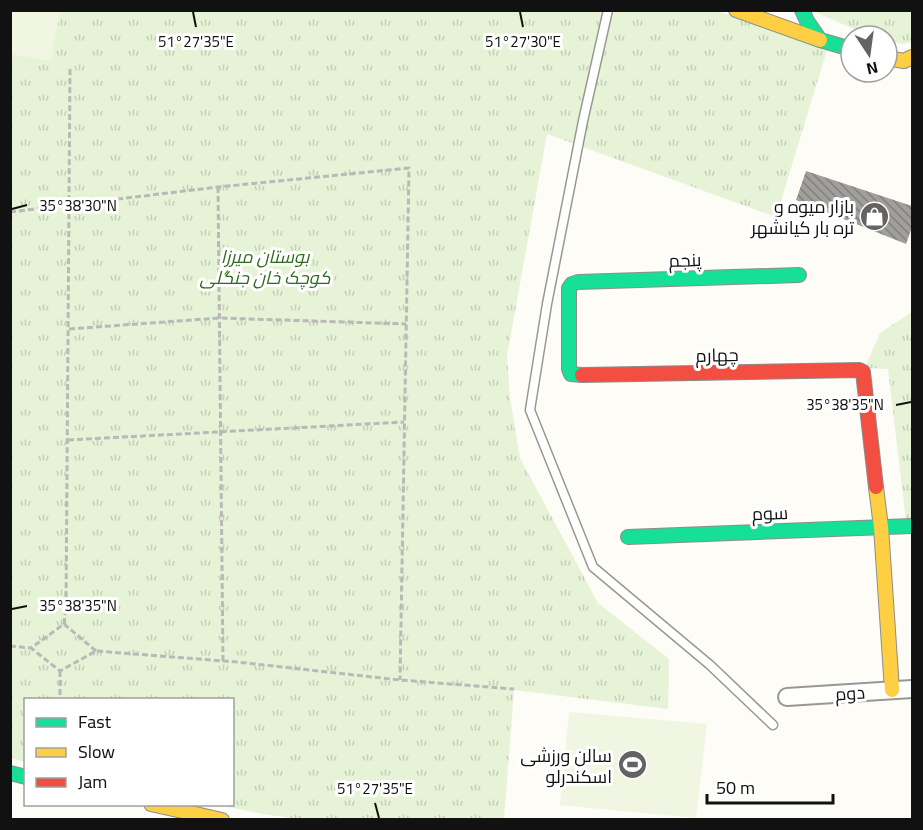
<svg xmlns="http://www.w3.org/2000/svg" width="923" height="830" viewBox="0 0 923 830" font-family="Georgia,Cairo,serif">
  <defs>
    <pattern id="grass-tufts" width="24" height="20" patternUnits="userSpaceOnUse" patternTransform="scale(1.5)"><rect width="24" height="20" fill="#e7f3d7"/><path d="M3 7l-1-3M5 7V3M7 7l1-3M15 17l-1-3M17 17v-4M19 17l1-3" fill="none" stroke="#c5cfb8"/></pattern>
    <pattern id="building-back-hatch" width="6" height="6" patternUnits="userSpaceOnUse" patternTransform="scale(1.5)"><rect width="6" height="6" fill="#a19f9c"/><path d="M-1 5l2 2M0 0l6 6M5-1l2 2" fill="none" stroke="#82807e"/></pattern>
  </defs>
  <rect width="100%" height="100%" fill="#fdfcf7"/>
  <g fill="url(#grass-tufts)">
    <path d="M11 11H718L827 50 776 217 547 134 507 356 510 398 520 458 598 603 669 659 668 709 514 690 504 819H297L263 814 218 805 232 804V700H26L25 762 11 758Z"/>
    <path d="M812 11H912V42L904 44 887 42V36H871Z"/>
    <path d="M912 312V520L906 521 888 369 865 368 880 333Z"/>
  </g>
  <g fill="#f0f6e1">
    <path d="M10 11H60L51 61 11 54Z"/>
    <path d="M569 712 707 724 696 818 560 805Z"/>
  </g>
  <path fill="url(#building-back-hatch)" d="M806 171 912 206V227L906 244 796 200Z"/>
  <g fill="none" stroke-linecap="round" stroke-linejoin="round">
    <defs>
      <path id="lane" d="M608 10 583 121 547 304 530 410 593 567 710 665 773 725"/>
      <path id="street" d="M787 697 912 689"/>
      <g id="fast">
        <path d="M802 10 807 21 820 40 851 49"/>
        <path d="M582 375 571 374 569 369V288L572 284 578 282 799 275"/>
        <path d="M628 537 912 526"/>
        <path d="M10 773 26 777"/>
      </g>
      <g id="slow">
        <path d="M736 10 820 40"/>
        <path d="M887 58 904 61 912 57"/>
        <path d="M876 487 881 527 892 690"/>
        <path d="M151 804 222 820"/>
      </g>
      <path id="jam" d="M582 375 859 370 863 372 876 487"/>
    </defs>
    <use href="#lane" stroke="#979795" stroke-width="11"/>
    <use href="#street" stroke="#979795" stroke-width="20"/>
    <use href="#fast" stroke="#8e8d8b" stroke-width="16"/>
    <use href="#slow" stroke="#8e8d8b" stroke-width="16"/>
    <use href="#jam" stroke="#8e8d8b" stroke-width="16"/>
    <g stroke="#b9b9b8" stroke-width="3" stroke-dasharray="6 3" stroke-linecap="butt">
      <path d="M218 187 223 661"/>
      <path d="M10 212 218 187 409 168 400 680"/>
      <path d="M69 329 219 318 406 324"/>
      <path d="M68 440 404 422"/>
      <path d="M64 624 66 607 70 69"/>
      <path d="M10 646 31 648"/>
      <path d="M96 651 64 624 31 648 60 671 96 651 237 662 400 680 514 689"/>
      <path d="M60 671V700"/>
    </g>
    <use href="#lane" stroke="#fffffe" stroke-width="8"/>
    <use href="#street" stroke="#fffffe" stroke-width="16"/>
    <use href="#fast" stroke="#16e098" stroke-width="14"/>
    <use href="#slow" stroke="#ffcf43" stroke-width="14"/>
    <use href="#jam" stroke="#f24e42" stroke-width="14"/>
  </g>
  <path fill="none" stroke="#111" stroke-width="2" d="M193 12 196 27M520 12 523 27M12 209 27 205M896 405 911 402M12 609 27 606M375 803 379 818"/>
  <defs>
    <symbol id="shop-disc" viewBox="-11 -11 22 22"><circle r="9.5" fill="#646362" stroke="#fff"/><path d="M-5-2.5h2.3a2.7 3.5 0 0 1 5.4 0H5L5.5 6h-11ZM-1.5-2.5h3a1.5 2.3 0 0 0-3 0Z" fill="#fff"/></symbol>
    <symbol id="stadium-disc" viewBox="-11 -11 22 22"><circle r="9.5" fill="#646362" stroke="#fff"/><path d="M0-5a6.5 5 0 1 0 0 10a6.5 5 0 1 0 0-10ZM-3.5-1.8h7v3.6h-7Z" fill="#fff"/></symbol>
  </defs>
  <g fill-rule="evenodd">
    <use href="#shop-disc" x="858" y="200" width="33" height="33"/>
    <use href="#stadium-disc" x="616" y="748" width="33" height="33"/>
  </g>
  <g text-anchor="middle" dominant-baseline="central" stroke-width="6" stroke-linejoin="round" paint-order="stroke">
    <g font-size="18" fill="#111" stroke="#fff" text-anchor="end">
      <text x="854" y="206">بازار میوه و<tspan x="854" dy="21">تره بار کیانشهر</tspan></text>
      <text x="612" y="755">سالن ورزشی<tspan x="612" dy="21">اسکندرلو</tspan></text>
    </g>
    <g font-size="18" font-style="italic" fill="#2f6b1f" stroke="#fff">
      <text x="265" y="256">بوستان میرزا<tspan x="265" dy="21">کوچک خان جنگلی</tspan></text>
    </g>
    <g font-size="18" fill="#111" stroke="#fff">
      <text transform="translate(685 260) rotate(-2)">پنجم</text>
      <text transform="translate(717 355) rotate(-1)">چهارم</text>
      <text transform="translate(770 513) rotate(-2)">سوم</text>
      <text transform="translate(850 693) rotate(-4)">دوم</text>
    </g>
  </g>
  <g font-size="15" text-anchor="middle" fill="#111" stroke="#fff" stroke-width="6" stroke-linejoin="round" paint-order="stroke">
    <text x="196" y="47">51°27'35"E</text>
    <text x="523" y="47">51°27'30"E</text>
    <text x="78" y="211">35°38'30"N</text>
    <text x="845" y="410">35°38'35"N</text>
    <text x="78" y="611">35°38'35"N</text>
    <text x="375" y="794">51°27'35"E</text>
  </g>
  <rect width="923" height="830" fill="none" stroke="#111111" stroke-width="24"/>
  <rect x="24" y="698" width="210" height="108" fill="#ffffff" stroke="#a0a0a0" stroke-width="1.5"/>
  <rect x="36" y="718" width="30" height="9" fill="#16e098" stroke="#a0a0a0" stroke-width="1.5"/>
  <text x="78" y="728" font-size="18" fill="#111111">Fast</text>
  <rect x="36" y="748" width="30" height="9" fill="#ffcf43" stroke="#a0a0a0" stroke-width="1.5"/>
  <text x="78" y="758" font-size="18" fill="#111111">Slow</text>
  <rect x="36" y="778" width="30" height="9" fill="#f24e42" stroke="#a0a0a0" stroke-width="1.5"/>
  <text x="78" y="788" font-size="18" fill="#111111">Jam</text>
  <g transform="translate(869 54) rotate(167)"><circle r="28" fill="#ffffff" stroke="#a0a0a0" stroke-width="1.5"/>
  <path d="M0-4.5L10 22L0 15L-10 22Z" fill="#646362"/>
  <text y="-9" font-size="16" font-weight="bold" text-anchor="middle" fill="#111111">N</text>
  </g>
  <path d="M707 794v9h126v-9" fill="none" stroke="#111111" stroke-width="3"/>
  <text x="716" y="794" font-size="18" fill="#111111" stroke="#ffffff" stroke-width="4.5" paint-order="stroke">50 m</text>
</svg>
